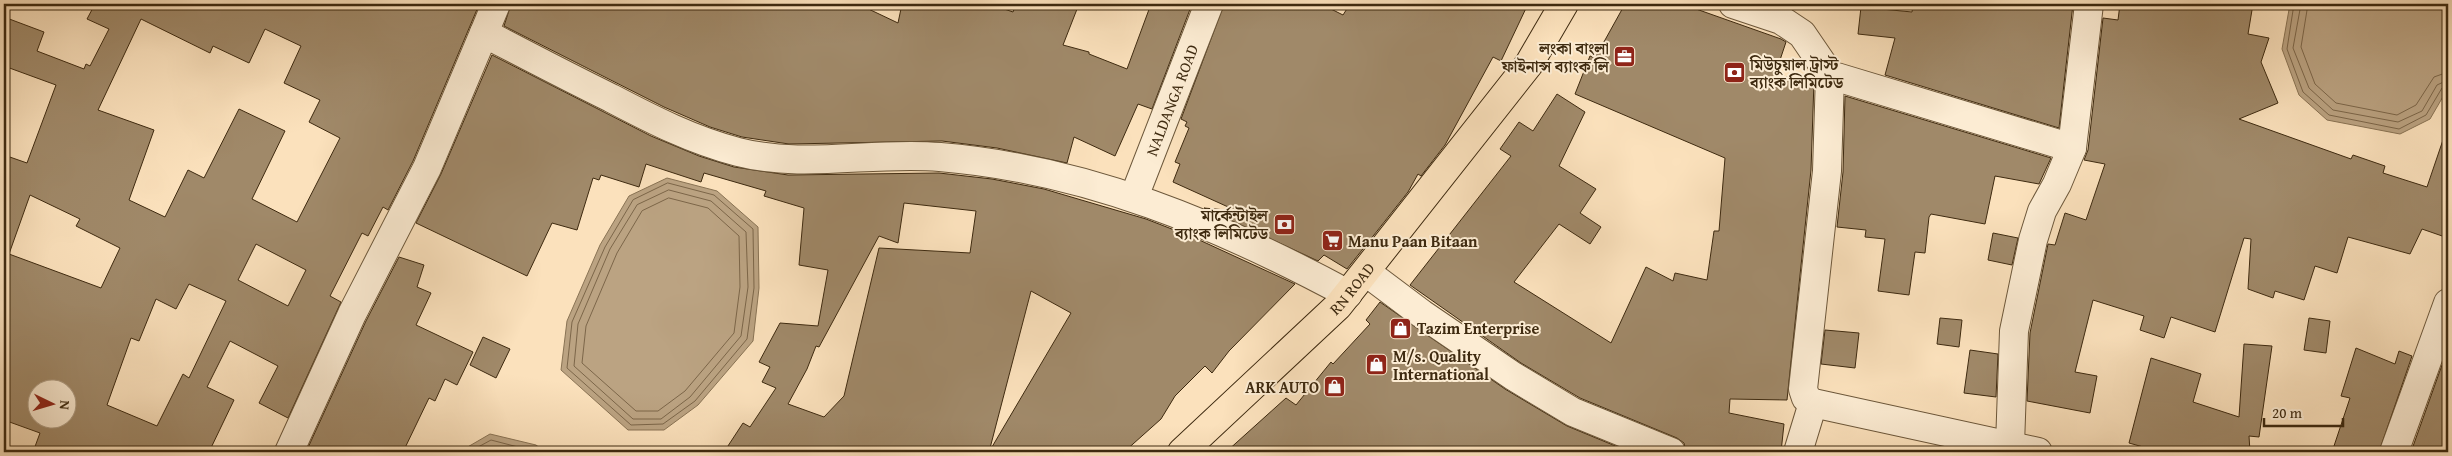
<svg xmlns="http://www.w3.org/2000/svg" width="2452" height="456" viewBox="0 0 2452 456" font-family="'Gentium Book Plus','Noto Serif Bengali',serif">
  <rect width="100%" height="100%" fill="#fbe1bc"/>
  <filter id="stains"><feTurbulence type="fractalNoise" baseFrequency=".004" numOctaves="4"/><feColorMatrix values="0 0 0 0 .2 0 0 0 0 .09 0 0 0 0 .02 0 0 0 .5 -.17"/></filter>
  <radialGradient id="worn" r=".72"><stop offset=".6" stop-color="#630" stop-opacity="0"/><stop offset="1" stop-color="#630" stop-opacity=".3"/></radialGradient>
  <g fill="#bba382" stroke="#897354">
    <path d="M2290 4H2448V88L2430 119 2400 134 2327 120 2299 95 2282 49Z"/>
    <path d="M667 178 717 191 758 227 759 288 753 341 698 405 664 430H628L561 370 567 321 600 245 629 196Z"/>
    <path d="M490 434 536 445 545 452H459Z"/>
  </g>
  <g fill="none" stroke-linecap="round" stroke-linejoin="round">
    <g stroke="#7c6649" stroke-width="1">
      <path d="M2294 4 2287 49 2303 92 2329 115 2399 129 2426 115 2442 88 2448 86"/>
      <path d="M2301 4 2293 48 2309 88 2333 110 2398 122 2422 111 2437 85 2448 80"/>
      <path d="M2308 4 2301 47 2315 84 2336 103 2397 115 2416 105 2434 77 2448 72"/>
      <path d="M668 183 714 195 753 229 754 288 747 339 695 401 663 424 631 425 567 368 572 322 605 247 633 200Z"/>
      <path d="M669 190 711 201 746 232 748 287 741 336 690 397 661 419H633L574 366 578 324 610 249 637 205Z"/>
      <path d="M669 198 708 208 739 236 740 287 734 333 685 391 658 411H636L582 363 586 326 617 253 642 211Z"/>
      <path d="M469 452 491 440 537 452"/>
    </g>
  </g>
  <g fill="#a08969" stroke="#3e2a10" fill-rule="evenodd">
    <path d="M95 4H473L478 7 413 161 388 210 383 207 368 236 362 233 330 296 341 302 288 418 259 403 278 366 230 341 207 387 234 400 209 452H33L40 433 4 420V155L27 163 56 85 4 66V17L44 32 37 51 84 69 86 64 90 66 109 29 87 19ZM141 19 210 53 213 46 249 63 265 29 301 46 284 83 320 100 309 122 340 138 297 222 252 199 285 131 239 109 204 178 188 170 165 217 129 200 154 130 98 110ZM30 195 80 219 76 226 120 248 101 288 9 254ZM256 244 306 270 288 306 238 280ZM189 284 226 301 189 378 183 374 157 426 107 405 131 338 139 341 156 299 176 309ZM38 388H68V418H38Z"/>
    <path d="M511 4H858L898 23 902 4H990L1013 12 1016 4H1079L1063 45 1089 52V54L1127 69 1151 4H1192L1152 109 1138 104 1115 156 1074 137 1067 163 997 148 942 141 789 144 742 137 710 127 664 107 504 26Z"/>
    <path d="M1224 4H1321L1343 15 1350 4H1528L1501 61 1493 57 1445 145 1421 176 1418 174 1408 192 1347 269 1324 255 1318 261 1204 208 1237 211 1173 182 1180 164 1175 162 1189 128 1185 126 1187 122 1181 119Z"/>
    <path d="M1625 4H1682L1781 39 1786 42 1775 75 1814 81 1811 170 1787 400 1730 399 1729 413 1784 424 1781 452H1686L1684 443 1677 438 1580 398 1521 363 1410 285 1511 156 1500 149 1519 122 1533 131 1557 94 1585 112 1559 166 1596 189 1580 213 1601 227 1590 244 1559 224 1514 282 1611 343 1646 267 1673 281 1675 273 1707 280 1714 231H1719L1725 158 1575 94 1590 56 1595 58Z"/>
    <path d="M1913 4H2073L2059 128 1885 75 1895 38 1858 34 1861 7 1912 12Z"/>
    <path d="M2120 4H2253L2248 34 2269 38 2261 62 2278 103 2239 119 2351 159 2353 155 2385 166 2383 173 2427 187 2445 134 2448 135V238L2422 229 2410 254 2348 237 2337 273 2315 266 2304 300 2275 291 2273 298 2248 289 2251 239 2244 238 2215 332 2171 317 2164 338 2140 330 2144 316 2093 300 2075 372 2097 376 2090 413 2027 401 2030 333 2048 244 2055 245 2065 213 2086 220 2105 164 2084 160 2088 150 2103 18 2118 20Z"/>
    <path d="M492 55 651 136 699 156 734 167 788 175 939 173 992 179 1044 189 1146 219 1195 238 1295 284 1229 351 1212 373 1205 366 1175 396 1161 419 1124 452H724L743 423 750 427 776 388 762 382 770 367 759 362 780 323 818 326 828 270 799 265 804 208 764 196 766 191 704 173 701 182 646 164 639 187 601 175 599 180 593 178 577 230 552 223 527 276 416 223 441 174ZM904 203 976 211 970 253 879 248 844 396 824 417 788 404 807 369 816 346 819 347 879 236 898 243ZM1031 291 1071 313 989 452Z"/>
    <path d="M1845 96 2051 158 2039 184 1995 176 1985 224 1931 214 1929 217 1925 253 1915 252 1909 295 1878 291 1885 239 1865 237 1866 230 1837 227 1843 172Z"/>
    <path d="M1993 233 2018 238 2012 265 1988 260Z"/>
    <path d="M399 257 424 265 417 287 431 293 416 325 473 352 457 385 445 379 435 401 429 398 403 452H306L366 321Z"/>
    <path d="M1380 302 1505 389 1567 426 1630 452H1226L1286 398 1296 405 1331 362 1333 364 1370 324 1366 320Z"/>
    <path d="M1940 318 1962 320 1959 347 1937 344Z"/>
    <path d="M2309 318 2330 321 2326 353 2304 350Z"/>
    <path d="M1825 330 1859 333 1855 368 1821 364Z"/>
    <path d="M483 337 510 349 496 378 470 365Z"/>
    <path d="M2244 344 2272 346 2259 437 2249 436 2250 452H2161L2129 443 2151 358 2201 374 2193 402 2239 417Z"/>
    <path d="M2356 348 2395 364 2399 351 2412 356 2379 452H2332L2350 398 2341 396Z"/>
    <path d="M1970 350 1998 354 1996 397 1964 393Z"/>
    <path d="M2442 365 2448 367V452H2411Z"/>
  </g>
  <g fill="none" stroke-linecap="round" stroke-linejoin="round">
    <defs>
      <g id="minor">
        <path d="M1733 4 1781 20 1802 34 1830 75 1827 171 1803 389 1806 398 1813 403 2038 452"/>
        <path d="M484 33 496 4"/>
        <path d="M1830 75 2072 148"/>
        <path id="s1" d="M1134 197 1209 4"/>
        <path d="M1366 272 1422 314 1513 376 1573 412 1671 452"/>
        <path d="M2010 445 2014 331 2033 240 2042 211 2057 184 2072 148 2089 4"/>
        <path d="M289 452 352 314 427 168 484 33C526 55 568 77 611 98 653 120 692 140 738 152 804 169 873 151 940 157 1086 169 1220 225 1348 294"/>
        <path d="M1798 452 1813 403"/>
        <path d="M2394 452 2448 303"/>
      </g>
      <g id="trunk">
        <path id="s2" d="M1182 452 1338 306 1529 64 1564 4"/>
      </g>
    </defs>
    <use href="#minor" stroke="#6d583b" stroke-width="30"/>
    <use href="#trunk" stroke="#3e2a10" stroke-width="30"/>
    <use href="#minor" stroke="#fcecd3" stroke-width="28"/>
    <use href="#trunk" stroke="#fbe1bc" stroke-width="28"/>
  </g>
  <defs>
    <symbol id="office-square" viewBox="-11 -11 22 22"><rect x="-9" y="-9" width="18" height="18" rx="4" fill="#8f2418" stroke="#fcecd3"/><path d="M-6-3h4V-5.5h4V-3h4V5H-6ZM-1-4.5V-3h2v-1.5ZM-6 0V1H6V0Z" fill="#fff"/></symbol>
    <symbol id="bank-square" viewBox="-11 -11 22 22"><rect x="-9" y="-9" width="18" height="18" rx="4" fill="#8f2418" stroke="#fcecd3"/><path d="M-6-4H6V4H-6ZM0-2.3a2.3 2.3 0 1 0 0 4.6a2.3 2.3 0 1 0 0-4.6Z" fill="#fff"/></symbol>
    <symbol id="supermarket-square" viewBox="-11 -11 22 22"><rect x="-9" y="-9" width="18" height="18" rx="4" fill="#8f2418" stroke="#fcecd3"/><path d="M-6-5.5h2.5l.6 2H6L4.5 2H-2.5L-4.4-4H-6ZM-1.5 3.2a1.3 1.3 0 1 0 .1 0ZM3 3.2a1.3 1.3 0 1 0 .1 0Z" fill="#fff"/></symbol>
    <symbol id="shop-square" viewBox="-11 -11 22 22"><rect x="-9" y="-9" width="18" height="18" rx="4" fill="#8f2418" stroke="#fcecd3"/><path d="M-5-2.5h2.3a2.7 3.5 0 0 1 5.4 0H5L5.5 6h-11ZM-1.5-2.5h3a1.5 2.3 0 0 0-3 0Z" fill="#fff"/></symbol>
  </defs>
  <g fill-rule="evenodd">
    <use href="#office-square" x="1612" y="44" width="25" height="25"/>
    <use href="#bank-square" x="1722" y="60" width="25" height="25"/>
    <use href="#bank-square" x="1272" y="212" width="25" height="25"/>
    <use href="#supermarket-square" x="1320" y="228" width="25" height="25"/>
    <use href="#shop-square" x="1388" y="316" width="25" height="25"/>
    <use href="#shop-square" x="1364" y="352" width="25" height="25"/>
    <use href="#shop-square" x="1322" y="374" width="25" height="25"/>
  </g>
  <g text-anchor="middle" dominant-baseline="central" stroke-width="4" stroke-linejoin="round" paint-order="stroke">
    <g font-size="16" font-weight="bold" fill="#3e2a10" stroke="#fcecd3" text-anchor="start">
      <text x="1609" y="48" text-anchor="end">লংকা বাংলা<tspan x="1609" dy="18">ফাইনান্স ব্যাংক লি</tspan></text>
      <text x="1750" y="64">মিউচুয়াল ট্রাস্ট<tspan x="1750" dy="18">ব্যাংক লিমিটেড</tspan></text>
      <text x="1268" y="215" text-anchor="end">মার্কেন্টাইল<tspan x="1268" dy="18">ব্যাংক লিমিটেড</tspan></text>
      <text x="1348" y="241">Manu Paan Bitaan</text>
      <text x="1417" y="328">Tazim Enterprise</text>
      <text x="1393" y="356">M/s. Quality<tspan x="1393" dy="18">International</tspan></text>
      <text x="1319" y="387" text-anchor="end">ARK AUTO</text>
    </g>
    <g font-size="16" fill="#3e2a10" stroke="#fcecd3">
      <text stroke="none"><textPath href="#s1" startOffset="104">NALDANGA ROAD</textPath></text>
      <text stroke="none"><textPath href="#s2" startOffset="236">RN ROAD</textPath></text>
    </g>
  </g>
  <rect width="2452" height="456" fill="none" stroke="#fbe1bc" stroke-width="20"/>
  <rect x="5" y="5" width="2442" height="446" fill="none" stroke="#3e2a10" stroke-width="2.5"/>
  <rect x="10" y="10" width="2432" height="436" fill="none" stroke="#3e2a10"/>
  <g transform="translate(52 404) rotate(95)"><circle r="24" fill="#fcecd3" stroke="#b09e85"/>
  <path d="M0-4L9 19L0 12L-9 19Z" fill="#8f2418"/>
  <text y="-8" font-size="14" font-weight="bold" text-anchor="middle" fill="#3e2a10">N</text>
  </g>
  <path d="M2264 418v8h79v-8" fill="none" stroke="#3e2a10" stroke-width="2.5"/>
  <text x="2272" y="418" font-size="15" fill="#3e2a10" stroke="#fcecd3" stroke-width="4" paint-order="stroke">20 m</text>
  <rect width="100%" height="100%" filter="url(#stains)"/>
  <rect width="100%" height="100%" fill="url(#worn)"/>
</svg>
